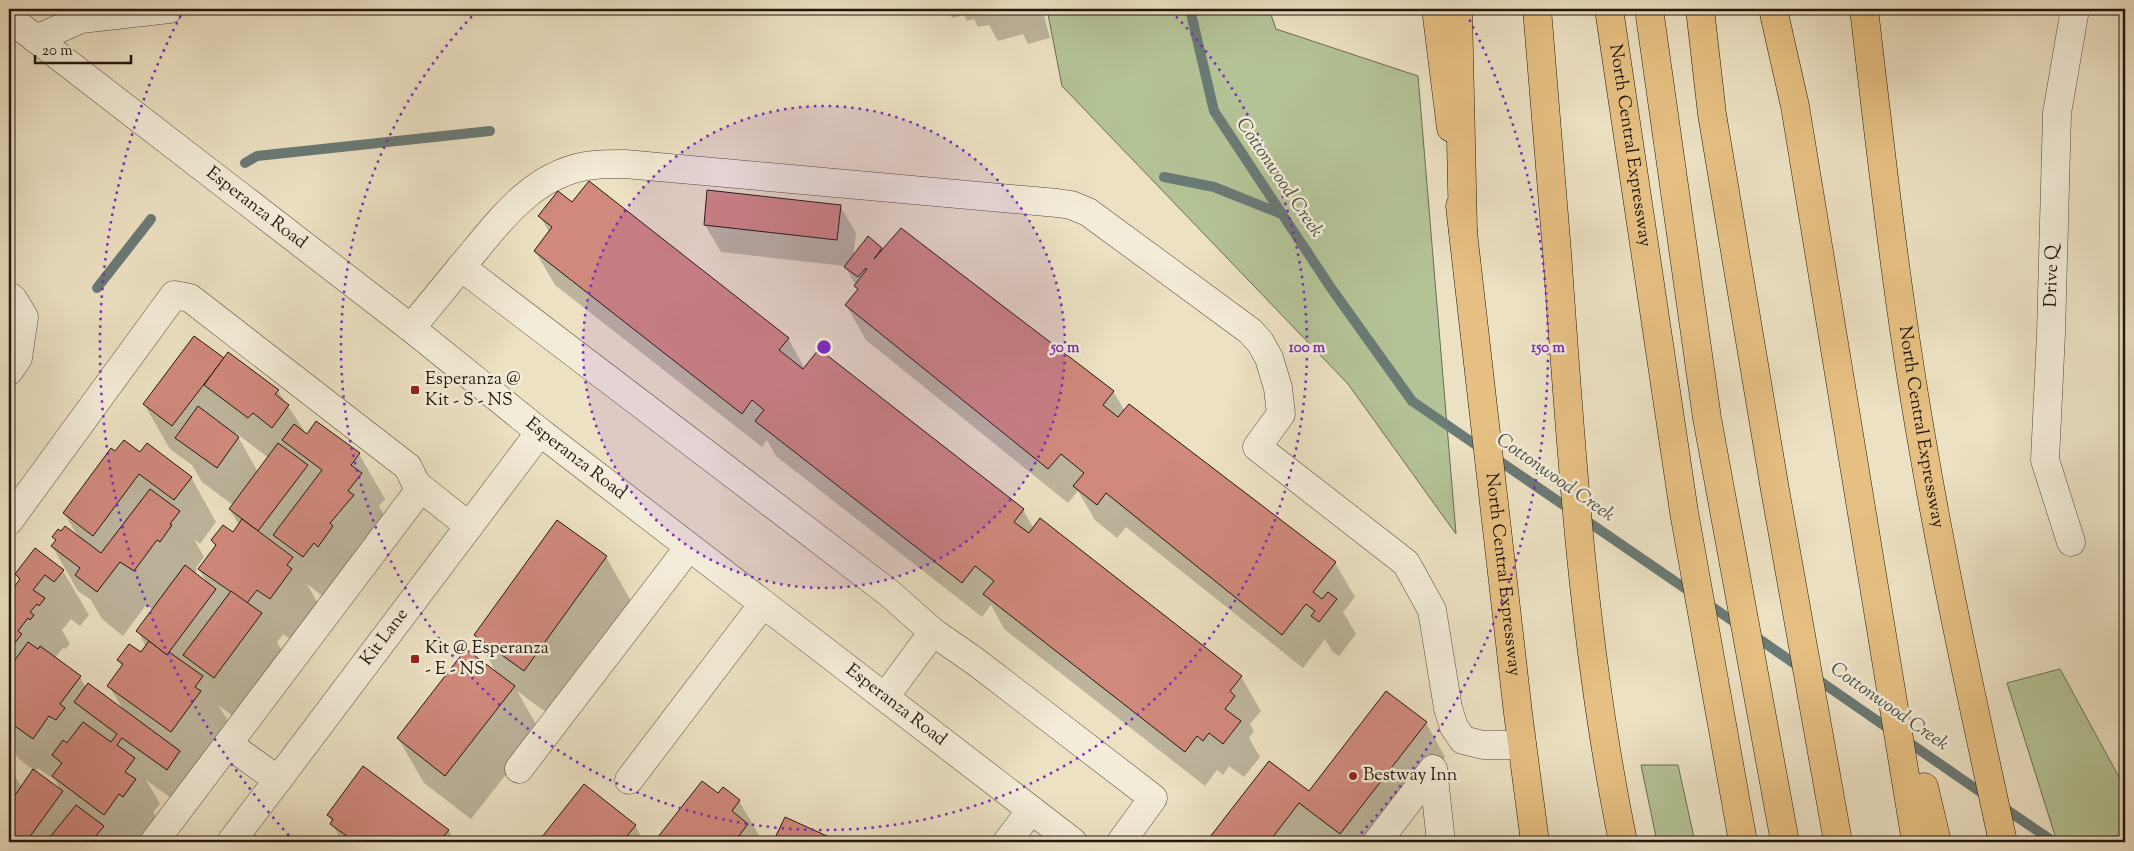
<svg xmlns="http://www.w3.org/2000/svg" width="2134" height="851" viewBox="0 0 2134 851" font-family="'Sorts Mill Goudy',serif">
  <rect width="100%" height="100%" fill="#ece1c3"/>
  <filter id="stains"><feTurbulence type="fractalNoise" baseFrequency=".004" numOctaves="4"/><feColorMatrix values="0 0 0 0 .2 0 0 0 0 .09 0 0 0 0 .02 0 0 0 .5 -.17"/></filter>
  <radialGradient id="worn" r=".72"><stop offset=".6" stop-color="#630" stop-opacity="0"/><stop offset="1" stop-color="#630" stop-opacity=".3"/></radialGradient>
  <g fill="#b4c396" stroke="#6a6d52">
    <path d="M1047 9H1269L1276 29 1418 76 1456 534 1348 384 1062 86Z"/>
    <path d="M2060 669 2125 788V842H2057L2007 683Z"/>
    <path d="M1641 765H1678L1695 842H1657Z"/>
  </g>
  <g fill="#0003" fill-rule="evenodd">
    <path d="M947 9H1042L1050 38 1028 44 1023 34 998 41 989 25 978 27 974 19 967 21 964 15 952 18Z"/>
    <path d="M708 192 840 206 856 233 853 257 881 249 1113 391 1125 411 1129 405 1335 563 1355 597 1343 612 1356 634 1339 656 1332 651 1325 639 1303 668 1126 527 1117 538 1095 520 1078 491 1068 503 866 340 846 305 858 290 845 266 721 252 705 225Z"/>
    <path d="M573 204 788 338 805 369 1023 510 1034 529 1241 677 1261 711 1250 724 1254 731 1249 738 1260 757 1244 777 1229 766 1223 775 1217 770 1205 786 1004 629 991 605 982 617 776 456 767 440 762 447 555 285 535 251 549 232 540 216Z"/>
    <path d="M224 360 278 391 307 435 317 422 359 454 385 499 379 506 386 519 329 601 307 584 317 602 313 608 316 614 296 643 283 634 277 642 286 659 240 721 218 705 228 721 221 729 225 736 197 775 190 770 205 797 193 814 146 780 160 804 153 812 160 825 142 842H9V766L22 788 34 771 18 758 9 743V596L20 581 16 575 35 550 63 571 89 615 80 626 71 619 62 630 70 644 65 649 63 648 56 656 58 660 80 677 86 688 124 711 109 686 122 667 118 660 141 654 146 647 138 631 153 610 146 605 123 636 102 619 91 600 78 591 52 546 56 541 53 537 79 538 64 513 116 453 140 454 191 477 216 522 200 544 194 539 204 557 196 568 197 570 194 574 208 585 199 569 216 547 212 541 233 533 239 525 230 510 233 505 202 482 192 465 170 449 144 404ZM236 433 269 458 258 472ZM38 768 55 780 62 792 35 772Z"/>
    <path d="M606 557 631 601 550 715 517 691 540 731 471 819 424 783 398 738 497 674 475 635Z"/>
    <path d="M1426 723 1445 757 1380 842H1327L1319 837 1315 842H1208L1269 762 1309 793Z"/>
    <path d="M702 783 719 795 724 789 739 801 763 842H655Z"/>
    <path d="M584 786 635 825 644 842H539Z"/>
    <path d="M328 815 448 830 455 842H342Z"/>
    <path d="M785 819 837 842H775Z"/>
  </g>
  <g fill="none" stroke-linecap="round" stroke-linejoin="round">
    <g stroke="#6a7a75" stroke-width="10">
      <path d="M1190 9 1214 111 1331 288 1412 401 1740 626"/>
      <path d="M245 163 257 156 490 131"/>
      <path d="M1164 177 1214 187 1282 214"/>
      <path d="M97 288 151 219"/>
      <path d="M1752 634 1802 669"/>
      <path d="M1814 677 1892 731"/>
      <path d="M1904 739 1989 798"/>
      <path d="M2001 806 2054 842"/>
    </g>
  </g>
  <g fill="#d0897c" stroke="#21170d">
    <path d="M589 181 789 338 779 350 803 369 819 349 1024 509 1014 522 1029 533 1040 518 1242 676 1230 691 1235 696 1225 709 1241 721 1223 744 1209 733 1203 741 1197 736 1185 752 983 594 994 581 975 566 962 583 755 421 764 410 752 400 742 414 534 251 552 227 538 216 558 191 572 202Z"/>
    <path d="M707 190 841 205 837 240 704 225Z"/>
    <path d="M901 228 1114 391 1103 405 1118 417 1129 404 1336 562 1313 592 1322 599 1328 592 1337 599 1319 622 1311 616 1315 611 1306 604 1282 635 1106 493 1097 505 1073 486 1084 473 1061 454 1048 469 845 305 858 289 854 286 867 269 866 268 858 277 844 267 868 236 882 248 874 259Z"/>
    <path d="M194 336 224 358 172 426 143 404Z"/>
    <path d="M228 352 279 390 275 394 289 405 272 428 253 413 248 418 204 385Z"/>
    <path d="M198 406 239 437 217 468 175 438Z"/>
    <path d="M316 421 360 453 351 465 362 473 348 491 354 495 330 523 333 526 318 547 314 543 303 557 273 535 322 470 282 440 294 424 307 434Z"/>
    <path d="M124 440 140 452 147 443 192 477 174 500 139 474 93 536 63 513 111 448 115 451Z"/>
    <path d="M278 443 308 465 258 531 229 509Z"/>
    <path d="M150 489 180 511 170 524 172 525 160 542 157 540 134 571 120 562 97 592 75 575 80 568 51 546 56 540 52 537 58 529 61 531 65 526 101 553Z"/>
    <path d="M242 519 293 557 287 565 292 569 270 599 257 590 247 603 198 569 216 545 211 540 223 525 233 532Z"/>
    <path d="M557 520 607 556 524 671 474 635Z"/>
    <path d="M35 548 64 570 54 582 45 575 33 590 45 598 39 606 37 604 30 612 34 615 30 620 28 618 18 631 22 634 9 650V594L20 579 15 574Z"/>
    <path d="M185 565 216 589 167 655 136 631Z"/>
    <path d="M231 591 262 613 214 678 183 655Z"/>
    <path d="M149 641 167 655 169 652 203 676 195 687 201 691 171 732 107 686 123 664 117 660 129 644 141 652Z"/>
    <path d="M28 642 38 649 40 646 81 676 60 704 65 708 56 720 49 716 33 739 12 724 9 728V668Z"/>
    <path d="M466 649 515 686 445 776 397 738Z"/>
    <path d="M88 683 180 751 167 770 122 738 117 745 135 758 125 772 136 779 123 797 119 794 104 815 52 776 62 763 52 755 63 740 67 743 83 722 111 742 117 734 74 702Z"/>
    <path d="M1386 691 1427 722 1340 834 1299 803 1269 842H1206L1269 761 1309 791Z"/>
    <path d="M363 766 449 830 439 842H355L330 824 333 819 327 815Z"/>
    <path d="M33 769 63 791 26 842H9V804Z"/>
    <path d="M702 781 718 793 723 787 740 800 732 811 748 824 734 842H654Z"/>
    <path d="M584 784 636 825 622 842H538Z"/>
    <path d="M76 805 104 826 91 842H46Z"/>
    <path d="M785 817 840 842H773Z"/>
  </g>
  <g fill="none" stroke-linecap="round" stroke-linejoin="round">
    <defs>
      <g id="minor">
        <path id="s1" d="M9 18 411 328 540 432 1073 842"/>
        <path d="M36 39 81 19 169 9"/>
        <path d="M461 267C498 224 532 171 594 165 605 164 615 164 625 164L1057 203 1071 205 1088 212 1250 331 1260 342 1269 358 1278 388 1281 414 1257 447 1406 563 1432 610 1448 708 1454 727 1463 740 1483 745H1522"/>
        <path d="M9 296 13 299 24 317 18 358 9 371"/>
        <path d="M411 328 461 267 889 593 933 632"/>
        <path d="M9 521 174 295 190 298 408 467 416 484 469 526"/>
        <path id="s2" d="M2071 542 2045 460 2051 333 2057 113 2075 9"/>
        <path d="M885 697 933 632 976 662 1153 798 1121 842"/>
        <path d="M228 744 278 780"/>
        <path d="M519 769 689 547"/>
        <path d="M629 780 763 604"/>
        <path d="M154 842 421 488"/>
        <path id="s3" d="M231 842 540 432"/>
        <path d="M1007 842 1031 810"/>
        <path d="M1377 842 1433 769 1441 842"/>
      </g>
      <g id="major">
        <path d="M1436 9 1451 128"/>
        <path id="s4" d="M1864 9C1881 154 1897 299 1922 442 1945 577 1974 709 2003 842"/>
        <path id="s5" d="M1460 206 1518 713 1535 842"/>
      </g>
      <g id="highway">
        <path d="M1458 9 1463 230"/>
        <path d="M1537 9C1544 90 1551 171 1557 252 1571 449 1583 648 1623 842"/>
        <path id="s6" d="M1609 9 1684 512 1743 842"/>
        <path d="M1649 9 1707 418 1785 842"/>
        <path d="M1700 9 1712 114 1775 490 1838 842"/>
        <path d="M1773 9 1795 106 1916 842"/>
        <path d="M1924 787 1937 842"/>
      </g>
    </defs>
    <use href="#minor" stroke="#544a3a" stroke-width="29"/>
    <use href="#major" stroke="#21170d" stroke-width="29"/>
    <use href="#highway" stroke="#21170d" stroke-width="29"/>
    <use href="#minor" stroke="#f3ecd8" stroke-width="28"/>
    <use href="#major" stroke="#e6c082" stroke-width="28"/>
    <use href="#highway" stroke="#e6c082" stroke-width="28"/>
  </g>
  <circle cx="824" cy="347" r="241" fill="#7b2cbf" fill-opacity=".12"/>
  <g fill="none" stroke="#7b2cbf" stroke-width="2.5" stroke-dasharray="2.5 5">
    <circle cx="824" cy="347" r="241"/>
    <path d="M1171 11A483 483 0 1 1 477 11"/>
    <path d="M294 841A724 724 0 0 1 182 13M1466 13A724 724 0 0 1 1354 841"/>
  </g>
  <g fill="#8f2418" stroke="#f3ecd8" stroke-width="2">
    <rect x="410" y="385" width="10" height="10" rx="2.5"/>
    <rect x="410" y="654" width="10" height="10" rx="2.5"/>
    <circle cx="1353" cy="776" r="5"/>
  </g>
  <g text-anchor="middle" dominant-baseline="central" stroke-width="5" stroke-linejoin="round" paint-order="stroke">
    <g font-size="18" fill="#21170d" stroke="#f3ecd8">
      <text stroke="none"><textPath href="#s6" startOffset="138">North Central Expressway</textPath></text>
      <text stroke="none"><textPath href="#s1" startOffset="312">Esperanza Road</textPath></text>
      <text stroke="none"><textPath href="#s2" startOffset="270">Drive Q</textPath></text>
      <text stroke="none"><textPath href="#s4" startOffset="422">North Central Expressway</textPath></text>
      <text stroke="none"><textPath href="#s1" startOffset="718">Esperanza Road</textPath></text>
      <text stroke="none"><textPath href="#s5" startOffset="371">North Central Expressway</textPath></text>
      <text stroke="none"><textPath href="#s3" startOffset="256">Kit Lane</textPath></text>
      <text stroke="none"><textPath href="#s1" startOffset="1122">Esperanza Road</textPath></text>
    </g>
    <g font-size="18" fill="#21170d" stroke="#f3ecd8" text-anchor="start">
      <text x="425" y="380">Esperanza @<tspan x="425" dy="21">Kit - S - NS</tspan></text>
      <text x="425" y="649">Kit @ Esperanza<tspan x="425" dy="21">- E - NS</tspan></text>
      <text x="1363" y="776">Bestway Inn</text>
    </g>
    <g font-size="19" font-style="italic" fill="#4c514a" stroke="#f3ecd8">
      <text transform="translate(1279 178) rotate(56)">Cottonwood Creek</text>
      <text transform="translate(1555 478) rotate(35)">Cottonwood Creek</text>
      <text transform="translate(1889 707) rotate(35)">Cottonwood Creek</text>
    </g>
  </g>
  <circle cx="824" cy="347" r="8" fill="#7b2cbf" stroke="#f3ecd8" stroke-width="2.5"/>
  <g font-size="15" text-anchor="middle" font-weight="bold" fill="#7b2cbf" stroke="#f3ecd8" stroke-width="5" stroke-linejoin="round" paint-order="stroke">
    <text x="1065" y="352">50 m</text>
    <text x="1307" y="352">100 m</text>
    <text x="1548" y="352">150 m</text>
  </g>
  <rect width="2134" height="851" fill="none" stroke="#ece1c3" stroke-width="30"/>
  <rect x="10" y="10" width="2114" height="831" fill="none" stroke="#21170d" stroke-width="2.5"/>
  <rect x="15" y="15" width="2104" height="821" fill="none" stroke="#21170d"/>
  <path d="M35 55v8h96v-8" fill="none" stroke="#21170d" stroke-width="2.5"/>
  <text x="42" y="55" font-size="15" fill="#21170d" stroke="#f3ecd8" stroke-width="4" paint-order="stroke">20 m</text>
  <rect width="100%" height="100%" filter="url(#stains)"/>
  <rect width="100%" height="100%" fill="url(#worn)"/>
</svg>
